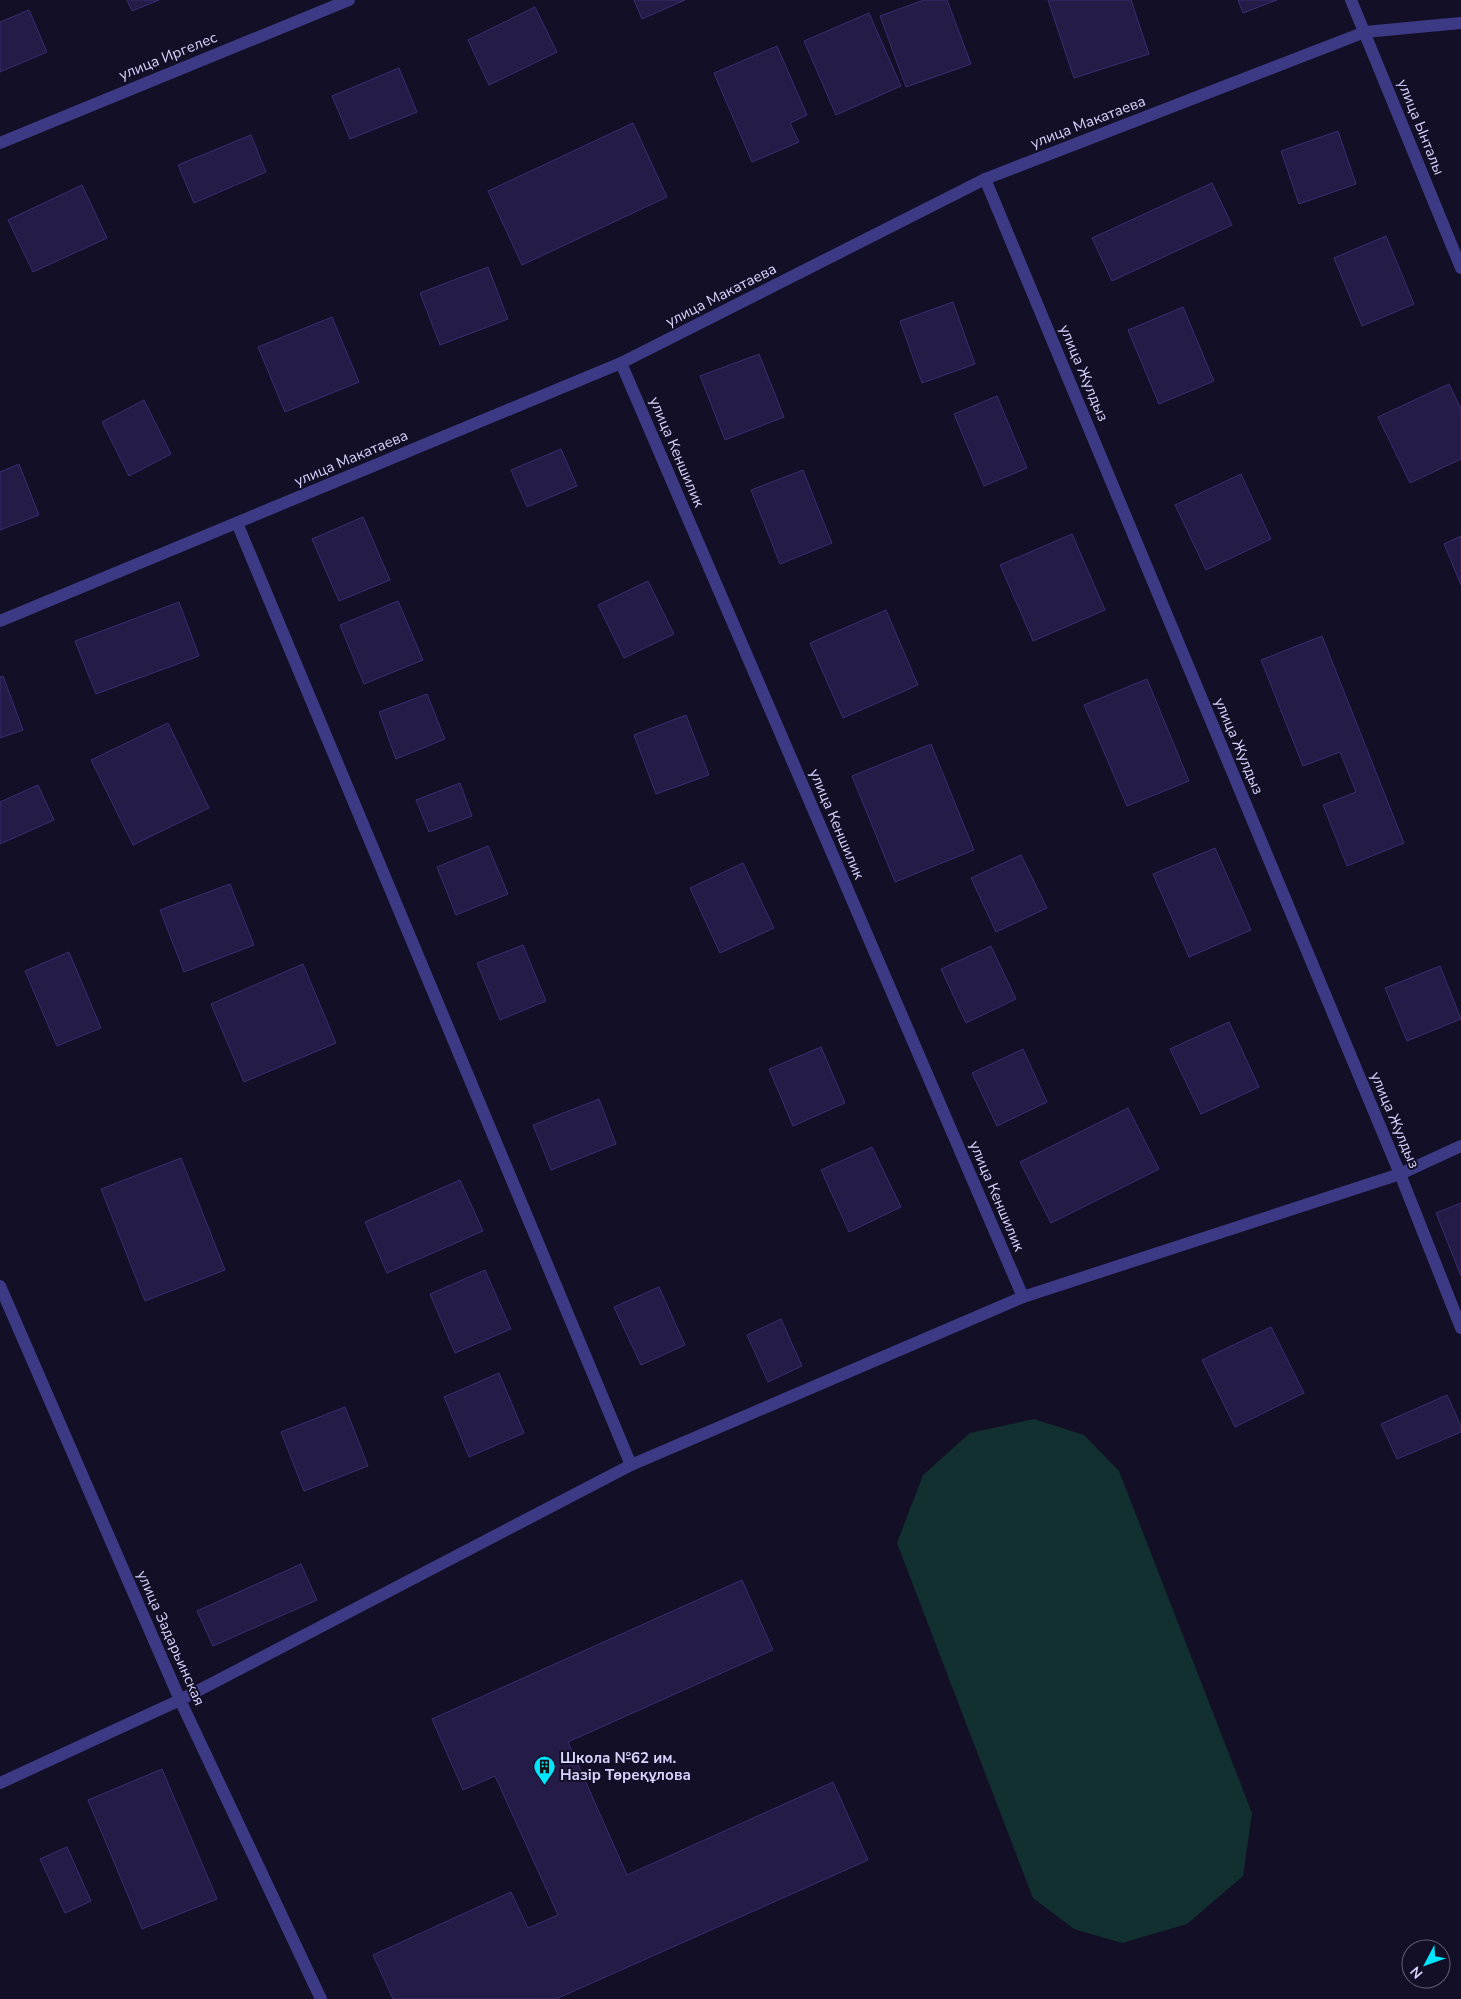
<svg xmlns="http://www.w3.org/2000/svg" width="1461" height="1999" viewBox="0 0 1461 1999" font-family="'Nunito Sans',sans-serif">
  <rect width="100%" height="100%" fill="#130f26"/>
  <path fill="#12302f" d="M1034 1419 1084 1435 1119 1471 1252 1813 1243 1876 1187 1924 1122 1943 1074 1929 1033 1898 897 1543 923 1475 970 1433Z"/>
  <g fill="#241b47" stroke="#3b2d73">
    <path d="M127 0H159L132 11Z"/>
    <path d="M634 0H685L642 19Z"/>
    <path d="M924 0H947L971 64 906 87 880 16Z"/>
    <path d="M1048 0H1131L1149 54 1074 78Z"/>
    <path d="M1238 0H1277L1243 13Z"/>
    <path d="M535 7 557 52 489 85 468 40Z"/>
    <path d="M29 10 47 52 0 72V22Z"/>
    <path d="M869 13 901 86 836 115 804 41Z"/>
    <path d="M777 46 807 115 790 123 799 142 752 162 714 73Z"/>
    <path d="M399 68 417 112 350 139 332 96Z"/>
    <path d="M633 123 667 197 522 265 488 191Z"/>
    <path d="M1338 131 1356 184 1299 204 1281 151Z"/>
    <path d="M251 135 266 172 194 203 178 165Z"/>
    <path d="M1212 183 1232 225 1112 281 1092 238Z"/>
    <path d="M82 185 107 238 33 272 8 220Z"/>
    <path d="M1386 236 1414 304 1362 326 1334 258Z"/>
    <path d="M488 267 508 319 440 345 420 293Z"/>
    <path d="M953 302 975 364 922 383 900 321Z"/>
    <path d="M1183 307 1214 381 1159 404 1128 330Z"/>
    <path d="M332 317 359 382 285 412 258 347Z"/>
    <path d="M759 354 784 417 725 440 700 376Z"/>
    <path d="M1449 384 1461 409V459L1410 483 1378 417Z"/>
    <path d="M997 396 1027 468 984 486 954 414Z"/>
    <path d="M144 400 171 454 129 476 102 422Z"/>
    <path d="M561 449 577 486 527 507 511 470Z"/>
    <path d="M19 464 39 515 0 530V472Z"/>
    <path d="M803 470 832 543 780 564 751 490Z"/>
    <path d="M1241 474 1271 539 1206 570 1175 505Z"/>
    <path d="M363 517 390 580 339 601 312 539Z"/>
    <path d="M1072 534 1105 610 1033 641 1000 565Z"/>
    <path d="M1461 536V585L1444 544Z"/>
    <path d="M648 581 674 634 624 658 598 605Z"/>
    <path d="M398 601 423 660 364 684 340 625Z"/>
    <path d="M179 602 199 656 96 694 75 641Z"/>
    <path d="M886 610 918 685 843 718 810 643Z"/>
    <path d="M1322 636 1404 843 1347 866 1323 805 1356 792 1340 752 1303 766 1261 660Z"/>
    <path d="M3 676 23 730 0 738V677Z"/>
    <path d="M1147 679 1189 781 1127 806 1084 705Z"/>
    <path d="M427 694 445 739 396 759 379 712Z"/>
    <path d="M686 715 709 775 656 794 634 735Z"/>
    <path d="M168 723 209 808 133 845 91 760Z"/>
    <path d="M931 744 974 850 895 882 852 776Z"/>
    <path d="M460 783 472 816 429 832 416 800Z"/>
    <path d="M38 785 54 820 0 844V802Z"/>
    <path d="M488 846 508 894 456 915 437 867Z"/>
    <path d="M1215 848 1251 930 1189 957 1153 874Z"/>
    <path d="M1021 855 1047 908 996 932 971 878Z"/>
    <path d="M743 863 774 928 720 953 690 888Z"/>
    <path d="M230 884 254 945 184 972 160 910Z"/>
    <path d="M523 945 546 1001 500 1020 477 963Z"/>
    <path d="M991 946 1016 999 966 1023 941 969Z"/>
    <path d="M69 952 101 1028 57 1046 25 971Z"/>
    <path d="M303 964 336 1043 244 1082 211 1004Z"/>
    <path d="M1440 966 1461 1019 1407 1041 1385 988Z"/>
    <path d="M1229 1022 1259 1087 1201 1114 1170 1049Z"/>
    <path d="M821 1047 845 1103 793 1126 769 1069Z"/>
    <path d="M1023 1049 1047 1102 997 1126 972 1073Z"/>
    <path d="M599 1099 616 1144 551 1170 533 1125Z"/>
    <path d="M1128 1108 1159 1169 1051 1223 1020 1162Z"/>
    <path d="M872 1147 901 1207 849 1232 821 1170Z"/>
    <path d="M181 1158 225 1270 145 1301 101 1189Z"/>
    <path d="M460 1180 483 1231 387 1273 365 1222Z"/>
    <path d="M1461 1203V1276L1436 1213Z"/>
    <path d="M485 1270 511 1329 455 1353 430 1294Z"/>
    <path d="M659 1287 685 1345 641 1365 614 1307Z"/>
    <path d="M781 1319 802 1366 768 1382 747 1335Z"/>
    <path d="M1271 1327 1304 1393 1235 1427 1202 1360Z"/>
    <path d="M499 1373 524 1433 469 1457 444 1397Z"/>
    <path d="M1447 1395 1461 1426V1432L1397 1459 1381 1424Z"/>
    <path d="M345 1407 368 1466 304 1491 281 1432Z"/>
    <path d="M301 1564 317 1600 213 1646 197 1611Z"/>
    <path d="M742 1580 773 1650 568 1742 627 1875 833 1782 868 1860 556 1999H393L373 1955 511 1892 528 1928 558 1915 495 1776 463 1790 432 1719Z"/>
    <path d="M162 1769 217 1899 142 1929 88 1800Z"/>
    <path d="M67 1847 91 1901 65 1913 40 1859Z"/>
  </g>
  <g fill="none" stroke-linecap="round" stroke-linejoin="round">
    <g stroke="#3d3a85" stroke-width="12">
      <path d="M1351 0 1461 268"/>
      <path d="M0 143 349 0"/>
      <path d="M985 179 1400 1174 1461 1328"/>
      <path d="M621 363 1023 1297"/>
      <path d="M237 523 631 1465"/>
      <path d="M0 621 621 363 985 179 1365 32 1461 23"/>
      <path d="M0 1286 180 1700 321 1999"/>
      <path d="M0 1783 180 1700 631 1465 1023 1297 1400 1174 1461 1146"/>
    </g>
  </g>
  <defs>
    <symbol id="building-pin" viewBox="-11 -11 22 30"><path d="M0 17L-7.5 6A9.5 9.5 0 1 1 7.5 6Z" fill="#00e5ff" stroke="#130f26"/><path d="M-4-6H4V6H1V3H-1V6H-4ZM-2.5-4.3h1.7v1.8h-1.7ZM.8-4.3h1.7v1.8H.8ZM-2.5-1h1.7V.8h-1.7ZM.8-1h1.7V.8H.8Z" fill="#111"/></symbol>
  </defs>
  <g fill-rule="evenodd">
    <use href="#building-pin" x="532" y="1754" width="25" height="34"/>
  </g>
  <g text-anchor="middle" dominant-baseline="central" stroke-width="4" stroke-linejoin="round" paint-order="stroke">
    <g font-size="15" fill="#d9d4ff" stroke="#130f26">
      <text transform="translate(168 56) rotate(-22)">улица Иргелес</text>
      <text transform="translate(1088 122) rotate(-21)">улица Макатаева</text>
      <text transform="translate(1421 127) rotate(68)">улица Ынталы</text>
      <text transform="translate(721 295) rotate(-27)">улица Макатаева</text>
      <text transform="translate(1084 373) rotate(67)">улица Жулдыз</text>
      <text transform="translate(677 452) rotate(67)">улица Кеншилик</text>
      <text transform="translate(351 458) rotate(-23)">улица Макатаева</text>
      <text transform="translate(1239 746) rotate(67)">улица Жулдыз</text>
      <text transform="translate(837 824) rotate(67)">улица Кеншилик</text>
      <text transform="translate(1395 1120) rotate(67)">улица Жулдыз</text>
      <text transform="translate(997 1196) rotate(67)">улица Кеншилик</text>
      <text transform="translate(171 1638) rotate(66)">улица Задарьинская</text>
    </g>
    <g font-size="15" font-weight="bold" fill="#d9d4ff" stroke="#130f26" text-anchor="start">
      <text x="560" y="1758">Школа №62 им.<tspan x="560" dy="17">Назір Төреқұлова</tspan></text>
    </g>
  </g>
  <g transform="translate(1426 1964) rotate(229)"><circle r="24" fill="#130f26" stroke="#625e7d"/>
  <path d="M0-4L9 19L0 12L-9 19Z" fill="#00e5ff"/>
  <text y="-8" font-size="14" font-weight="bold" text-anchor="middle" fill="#d9d4ff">N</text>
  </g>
</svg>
